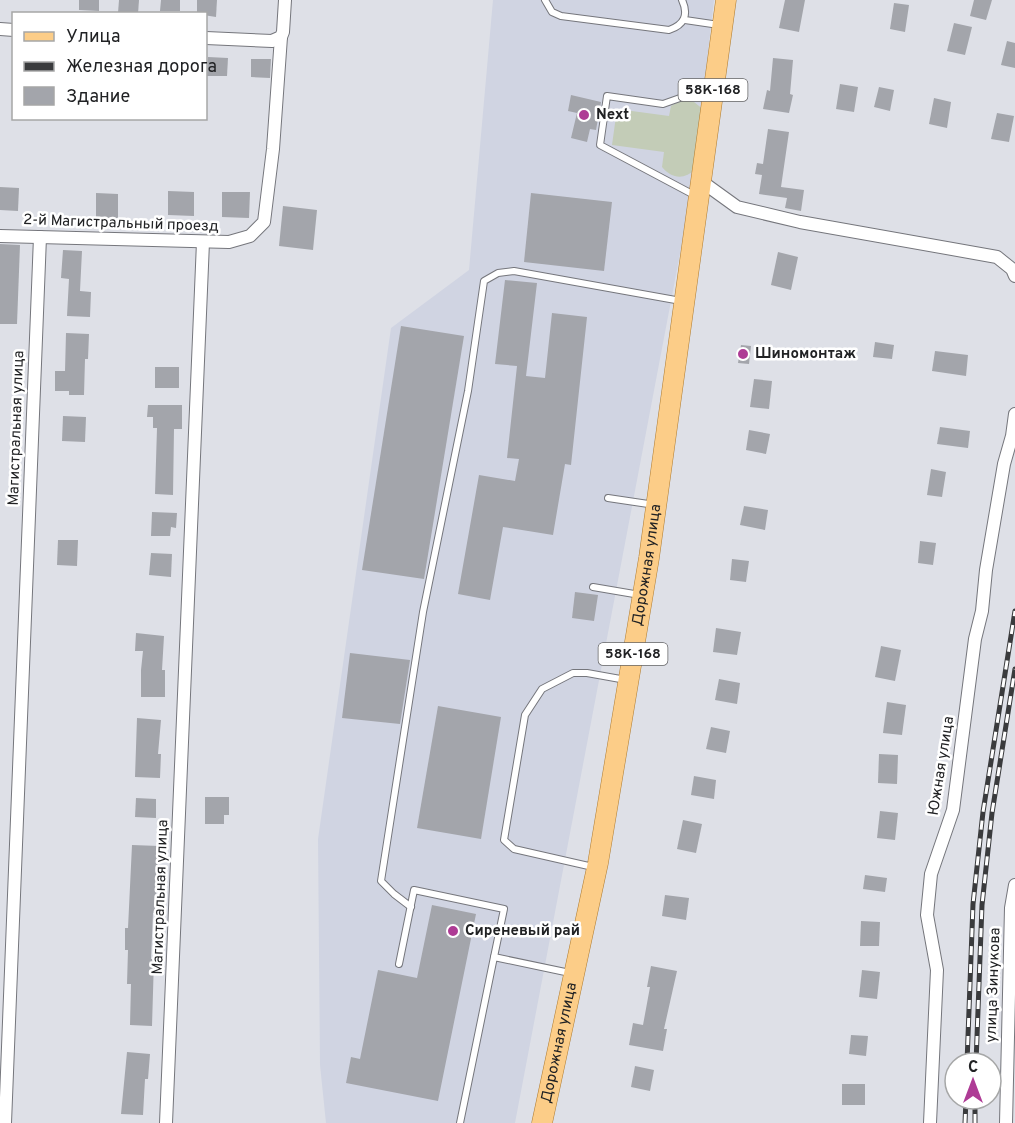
<svg xmlns="http://www.w3.org/2000/svg" width="1015" height="1123" viewBox="0 0 1015 1123" font-family="Overpass,sans-serif">
  <rect width="100%" height="100%" fill="#dee0e7"/>
  <path fill="#d0d4e2" d="M493 0H714L693 185 515 1123H326L320 1065 318 839 391 328 469 270Z"/>
  <path fill="#c3ccb7" d="M682 100 694 102 704 110 696 169C684 180 672 179 662 167L664 152 612 145 617 109 669 116 671 106Z"/>
  <g fill="#a3a5ab">
    <path d="M79 0H99V11L79 10Z"/>
    <path d="M119 0H139L138 14 118 13Z"/>
    <path d="M161 0H180V11H160Z"/>
    <path d="M197 0H217L216 17 197 14Z"/>
    <path d="M785 0H805L799 32 779 28Z"/>
    <path d="M974 0H992L986 20 970 16Z"/>
    <path d="M894 3 909 5 905 32 890 29Z"/>
    <path d="M954 23 972 27 965 55 947 51Z"/>
    <path d="M1007 41 1015 43V68L1001 65Z"/>
    <path d="M208 57 228 58 227 76H207Z"/>
    <path d="M773 58 793 60 790 94 793 95 789 113 763 109 767 90 770 91Z"/>
    <path d="M251 59H271L270 78 251 77Z"/>
    <path d="M840 84 858 87 854 112 836 109Z"/>
    <path d="M879 87 894 90 890 111 874 107Z"/>
    <path d="M571 95 601 102 596 130 590 129 587 142 571 138 577 113 568 111Z"/>
    <path d="M934 98 951 102 947 128 929 124Z"/>
    <path d="M997 113 1014 116 1009 142 991 139Z"/>
    <path d="M768 129 789 132 781 187 804 190 801 211 785 208 787 198 759 194 762 175 755 174 757 163 763 164Z"/>
    <path d="M0 187 19 188 18 211 0 210Z"/>
    <path d="M168 191 194 192V216L168 215Z"/>
    <path d="M222 192H250L249 218 222 217Z"/>
    <path d="M96 193 118 194V218H96Z"/>
    <path d="M531 193 612 202 604 271 524 262Z"/>
    <path d="M283 206 317 210 313 250 279 246Z"/>
    <path d="M0 244 20 245 17 324H0Z"/>
    <path d="M63 250 82 251 80 291 91 292 90 317 67 316 69 279 61 278Z"/>
    <path d="M778 252 798 257 791 290 771 285Z"/>
    <path d="M505 280 537 283 526 376 545 378 552 313 587 317 571 465 565 464 553 535 503 527 490 600 458 594 479 475 515 481 519 459 507 458 517 366 495 364Z"/>
    <path d="M401 326 464 336 424 579 362 570Z"/>
    <path d="M66 333 89 334 88 359H85L84 395H69V391H55V371H65Z"/>
    <path d="M875 342 894 345 892 359 873 357Z"/>
    <path d="M741 345 751 346 749 364 738 363Z"/>
    <path d="M935 351 968 355 966 376 932 371Z"/>
    <rect x="155" y="367" width="24" height="21"/>
    <path d="M754 379 772 381 769 409 750 407Z"/>
    <path d="M148 405H182V429H174L173 495 155 494 157 428H153V417H147Z"/>
    <path d="M63 416 86 417 85 442 62 441Z"/>
    <path d="M940 427 970 431 968 448 937 444Z"/>
    <path d="M749 430 770 434 766 454 746 450Z"/>
    <path d="M931 469 946 472 942 497 927 495Z"/>
    <path d="M744 506 768 510 765 530 740 525Z"/>
    <path d="M152 512 177 513 176 528 171 527 170 536H151Z"/>
    <path d="M58 540H78L77 566 57 565Z"/>
    <path d="M920 541 936 543 933 565 918 563Z"/>
    <path d="M151 553 172 554 171 577 149 575Z"/>
    <path d="M732 559 749 561 746 582 730 580Z"/>
    <path d="M575 592 598 595 594 621 572 618Z"/>
    <path d="M716 628 741 632 737 655 713 652Z"/>
    <path d="M136 633 164 636 162 670H165V697H141V670L143 651H135Z"/>
    <path d="M881 646 901 650 895 681 875 677Z"/>
    <path d="M350 653 410 660 400 724 342 718Z"/>
    <path d="M719 679 740 683 737 704 715 700Z"/>
    <path d="M887 702 906 705 902 735 883 733Z"/>
    <path d="M438 706 501 717 481 839 417 828Z"/>
    <path d="M137 718 161 720 158 754H161L160 778 135 777Z"/>
    <path d="M711 727 730 731 726 753 706 749Z"/>
    <path d="M879 754 898 755 897 784 878 783Z"/>
    <path d="M694 776 716 780 714 799 691 795Z"/>
    <path d="M205 797H229V815H224V824H205Z"/>
    <path d="M136 798 156 799V818L135 817Z"/>
    <path d="M880 811 898 813 895 840 877 838Z"/>
    <path d="M683 820 702 824 696 853 677 849Z"/>
    <path d="M132 845 159 846 155 913H153L151 959H154L152 1026 130 1025 131 984H127L128 950H125V928H128Z"/>
    <path d="M865 875 887 878 885 892 863 889Z"/>
    <path d="M665 895 689 898 686 920 662 916Z"/>
    <path d="M432 905 476 914 438 1101 346 1083 351 1057 360 1059 378 970 417 978Z"/>
    <path d="M861 921 880 922 879 946H860Z"/>
    <path d="M651 966 677 971 664 1029H667L663 1051 629 1045 633 1023 643 1025 650 987H647Z"/>
    <path d="M862 970 880 972 877 999 859 997Z"/>
    <path d="M851 1035 868 1036 866 1056 849 1054Z"/>
    <path d="M127 1052 150 1054 148 1079H145L143 1115 121 1114Z"/>
    <path d="M635 1066 654 1070 650 1091 631 1087Z"/>
    <rect x="842" y="1084" width="23" height="21"/>
  </g>
  <g fill="none" stroke-linecap="round" stroke-linejoin="round">
    <defs>
      <g id="lane">
        <path d="M545 0 552 12 561 16 669 30C684 25 689 15 682 0"/>
        <path d="M685 20 719 25"/>
        <path d="M696 196 600 145 607 96 663 104 711 87"/>
        <path d="M608 498 655 505"/>
        <path d="M593 587 640 595"/>
        <path d="M593 867 514 849 504 840 525 715 542 689 573 673H587L626 680"/>
        <path d="M411 907 394 894 381 881 423 612 468 391 484 281 498 273 514 271 681 301"/>
        <path d="M399 964 414 890 504 909 494 957"/>
        <path d="M460 1123 494 957 570 973"/>
      </g>
      <g id="street">
        <path d="M0 29 14 30"/>
        <path d="M206 38 272 41 281 37 283 32 285 0"/>
        <path d="M701 181 737 207 800 222 997 257 1012 269 1015 276"/>
        <path d="M0 236 229 242 250 236 264 222 273 149 281 37"/>
        <path d="M5 1123 40 237"/>
        <path d="M166 1123 203 242"/>
        <path d="M930 1123 937 970 927 915 931 874 953 810 975 639 982 611 986 570 1004 464 1012 436 1015 414"/>
        <path d="M1006 1123 1011 908 1015 885"/>
      </g>
      <g id="primary">
        <path id="s1" d="M542 1123 598 863 649 558 726 0"/>
      </g>
    </defs>
    <use href="#lane" stroke="#75767c" stroke-width="8"/>
    <use href="#street" stroke="#75767c" stroke-width="14"/>
    <use href="#primary" stroke="#ae7c32" stroke-width="21"/>
    <use href="#lane" stroke="#fff" stroke-width="6"/>
    <use href="#street" stroke="#fff" stroke-width="12"/>
    <use href="#primary" stroke="#fccd88" stroke-width="20"/>
    <defs>
      <g id="rail">
        <path d="M967 1063 973 904 983 812 1015 611"/>
        <path d="M976 1063 982 905 992 813 1015 669"/>
        <path d="M965 1123 966 1099"/>
        <path d="M975 1123V1099"/>
      </g>
    </defs>
    <use href="#rail" stroke="#3a3b3d" stroke-width="5"/>
    <use href="#rail" stroke="#fff" stroke-width="3" stroke-dasharray="9" stroke-linecap="butt"/>
  </g>
  <g fill="#ae3b95" stroke="#fff" stroke-width="2">
    <circle cx="584" cy="115" r="6"/>
    <circle cx="743" cy="354" r="6"/>
    <circle cx="453" cy="931" r="6"/>
  </g>
  <g text-anchor="middle" dominant-baseline="central" stroke-width="5" stroke-linejoin="round" paint-order="stroke">
    <g fill="#fff" stroke="#646466" stroke-width="1.5">
      <rect x="678.5" y="79" width="69" height="22" rx="4.5"/>
      <rect x="598.5" y="643" width="69" height="22" rx="4.5"/>
    </g>
    <g font-size="14" font-weight="bold" fill="#212224">
      <text x="713" y="90">58К-168</text>
      <text x="633" y="654">58К-168</text>
    </g>
    <g font-size="15" font-weight="bold" fill="#212224" stroke="#fff" text-anchor="start">
      <text x="596" y="115">Next</text>
      <text x="755" y="354">Шиномонтаж</text>
      <text x="465" y="931">Сиреневый рай</text>
    </g>
    <g font-size="15" fill="#212224" stroke="#fff">
      <text transform="translate(121 224) rotate(2)">2-й Магистральный проезд</text>
      <text transform="translate(17 428) rotate(-88)">Магистральная улица</text>
      <text stroke="none"><textPath href="#s1" startOffset="568">Дорожная улица</textPath></text>
      <text transform="translate(942 766) rotate(-81)">Южная улица</text>
      <text transform="translate(161 897) rotate(-88)">Магистральная улица</text>
      <text transform="translate(994 985) rotate(-88)">улица Зинукова</text>
      <text stroke="none"><textPath href="#s1" startOffset="82">Дорожная улица</textPath></text>
    </g>
  </g>
  <rect x="12" y="12" width="195" height="108" fill="#ffffff" stroke="#a6a7a7" stroke-width="1.5"/>
  <rect x="24" y="32" width="30" height="9" fill="#fccd88" stroke="#a6a7a7" stroke-width="1.5"/>
  <text x="66" y="42" font-size="18" fill="#212224">Улица</text>
  <rect x="24" y="62" width="30" height="9" fill="#3a3b3d" stroke="#a6a7a7" stroke-width="1.5"/>
  <text x="66" y="72" font-size="18" fill="#212224">Железная дорога</text>
  <rect x="24" y="87" width="30" height="18" fill="#a3a5ab" stroke="#a6a7a7" stroke-width="1.5"/>
  <text x="66" y="102" font-size="18" fill="#212224">Здание</text>
  <g transform="translate(973 1081)"><circle r="28" fill="#ffffff" stroke="#a6a7a7" stroke-width="1.5"/>
  <path d="M0-4.5L10 22L0 15L-10 22Z" fill="#ae3b95"/>
  <text y="-9" font-size="16" font-weight="bold" text-anchor="middle" fill="#212224">С</text>
  </g>
</svg>
